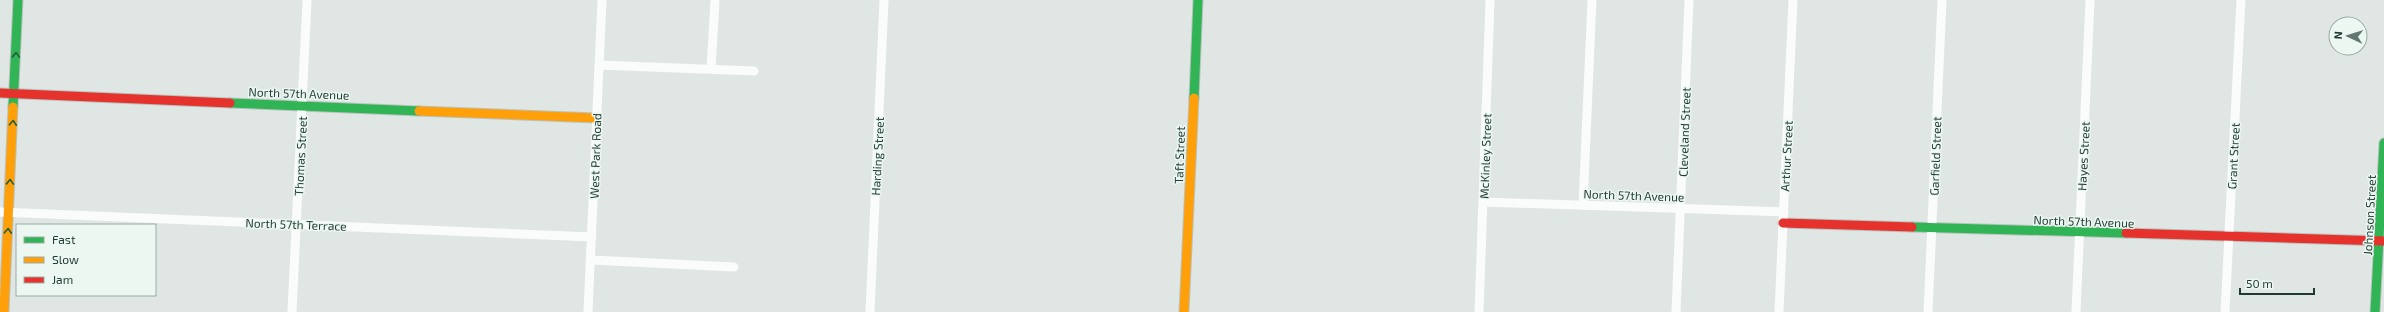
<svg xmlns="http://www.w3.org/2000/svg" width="2384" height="312" viewBox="0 0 2384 312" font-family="'Exo 2',sans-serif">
  <rect width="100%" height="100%" fill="#e0e6e3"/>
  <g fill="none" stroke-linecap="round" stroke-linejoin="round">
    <defs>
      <g id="fast">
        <path d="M1194 98 1198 0"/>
        <path d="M230 103 419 111"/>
        <path d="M13 107 18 0"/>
        <path d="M1912 227 2126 233"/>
        <path d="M2375 312 2384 143"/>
      </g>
      <g id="slow">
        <path d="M419 111 596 118"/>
        <path d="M4 312 13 107"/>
        <path d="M1184 312 1194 98"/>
      </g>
      <g id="jam">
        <path d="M0 93 230 103"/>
        <path d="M1783 223 1912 227"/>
        <path d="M2126 233 2384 241"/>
      </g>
    </defs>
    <use href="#fast" stroke="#b9c3bf" stroke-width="11"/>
    <use href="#slow" stroke="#b9c3bf" stroke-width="11"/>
    <use href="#jam" stroke="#b9c3bf" stroke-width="11"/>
    <g stroke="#fafbfb" stroke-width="9">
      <path d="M599 65 754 71"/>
      <path d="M711 69 715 0"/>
      <path d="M1484 202 1784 212"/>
      <path d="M1583 205 1592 0"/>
      <path d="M0 212 592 237"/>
      <path d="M591 260 734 267"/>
      <path d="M292 312 307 0"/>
      <path d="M588 312 602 0"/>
      <path d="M870 312 884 0"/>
      <path d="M1479 312 1490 0"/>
      <path d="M1676 312 1689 0"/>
      <path d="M1779 312 1793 0"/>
      <path d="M1928 312 1942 0"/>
      <path d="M2076 312 2090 0"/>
      <path d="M2225 312 2241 0"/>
    </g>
    <use href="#fast" stroke="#30b455" stroke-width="9"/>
    <use href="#slow" stroke="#ff9f0a" stroke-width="9"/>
    <use href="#jam" stroke="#e5322d" stroke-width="9"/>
  </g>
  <defs><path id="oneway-chevron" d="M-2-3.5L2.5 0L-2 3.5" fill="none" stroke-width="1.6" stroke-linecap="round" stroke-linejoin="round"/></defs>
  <g stroke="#235f3d">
    <use href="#oneway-chevron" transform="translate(16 55) rotate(-88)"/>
    <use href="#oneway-chevron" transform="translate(13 123) rotate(-87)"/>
    <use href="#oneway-chevron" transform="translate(10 182) rotate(-88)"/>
    <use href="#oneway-chevron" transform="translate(8 231) rotate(-87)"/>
  </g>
  <g text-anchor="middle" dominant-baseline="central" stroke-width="3" stroke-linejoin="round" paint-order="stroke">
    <g font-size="12" fill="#1d3a33" stroke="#edf7f2">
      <text transform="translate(299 93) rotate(2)">North 57th Avenue</text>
      <text transform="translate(1684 132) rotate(-88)">Cleveland Street</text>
      <text transform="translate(1179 155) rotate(-88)">Taft Street</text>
      <text transform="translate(300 156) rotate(-87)">Thomas Street</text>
      <text transform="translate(595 156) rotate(-88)">West Park Road</text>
      <text transform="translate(877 156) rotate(-87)">Harding Street</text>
      <text transform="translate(1485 156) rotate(-88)">McKinley Street</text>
      <text transform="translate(1786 156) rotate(-87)">Arthur Street</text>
      <text transform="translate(1935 156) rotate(-88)">Garfield Street</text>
      <text transform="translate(2083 156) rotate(-87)">Hayes Street</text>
      <text transform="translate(2233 156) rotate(-87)">Grant Street</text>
      <text transform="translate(1634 195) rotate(2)">North 57th Avenue</text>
      <text transform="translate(2369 215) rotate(-87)">Johnson Street</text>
      <text transform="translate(2084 221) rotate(2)">North 57th Avenue</text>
      <text transform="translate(296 224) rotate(2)">North 57th Terrace</text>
    </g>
  </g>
  <rect x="16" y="224" width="140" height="72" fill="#edf7f2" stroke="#9aaba6"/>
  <rect x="24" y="237" width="20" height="6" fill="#30b455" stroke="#9aaba6"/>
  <text x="52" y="244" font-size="12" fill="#1d3a33">Fast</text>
  <rect x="24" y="257" width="20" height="6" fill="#ff9f0a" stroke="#9aaba6"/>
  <text x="52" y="264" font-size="12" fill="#1d3a33">Slow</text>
  <rect x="24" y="277" width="20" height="6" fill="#e5322d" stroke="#9aaba6"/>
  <text x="52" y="284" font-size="12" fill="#1d3a33">Jam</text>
  <g transform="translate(2348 36) rotate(274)"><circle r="19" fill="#edf7f2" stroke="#9aaba6"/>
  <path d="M0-3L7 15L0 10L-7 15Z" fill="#617671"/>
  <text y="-6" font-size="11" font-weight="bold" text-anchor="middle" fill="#1d3a33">N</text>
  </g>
  <path d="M2240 288v6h74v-6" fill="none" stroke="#1d3a33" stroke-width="2"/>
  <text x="2246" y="288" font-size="12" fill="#1d3a33" stroke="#edf7f2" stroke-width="3" paint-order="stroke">50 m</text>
</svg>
